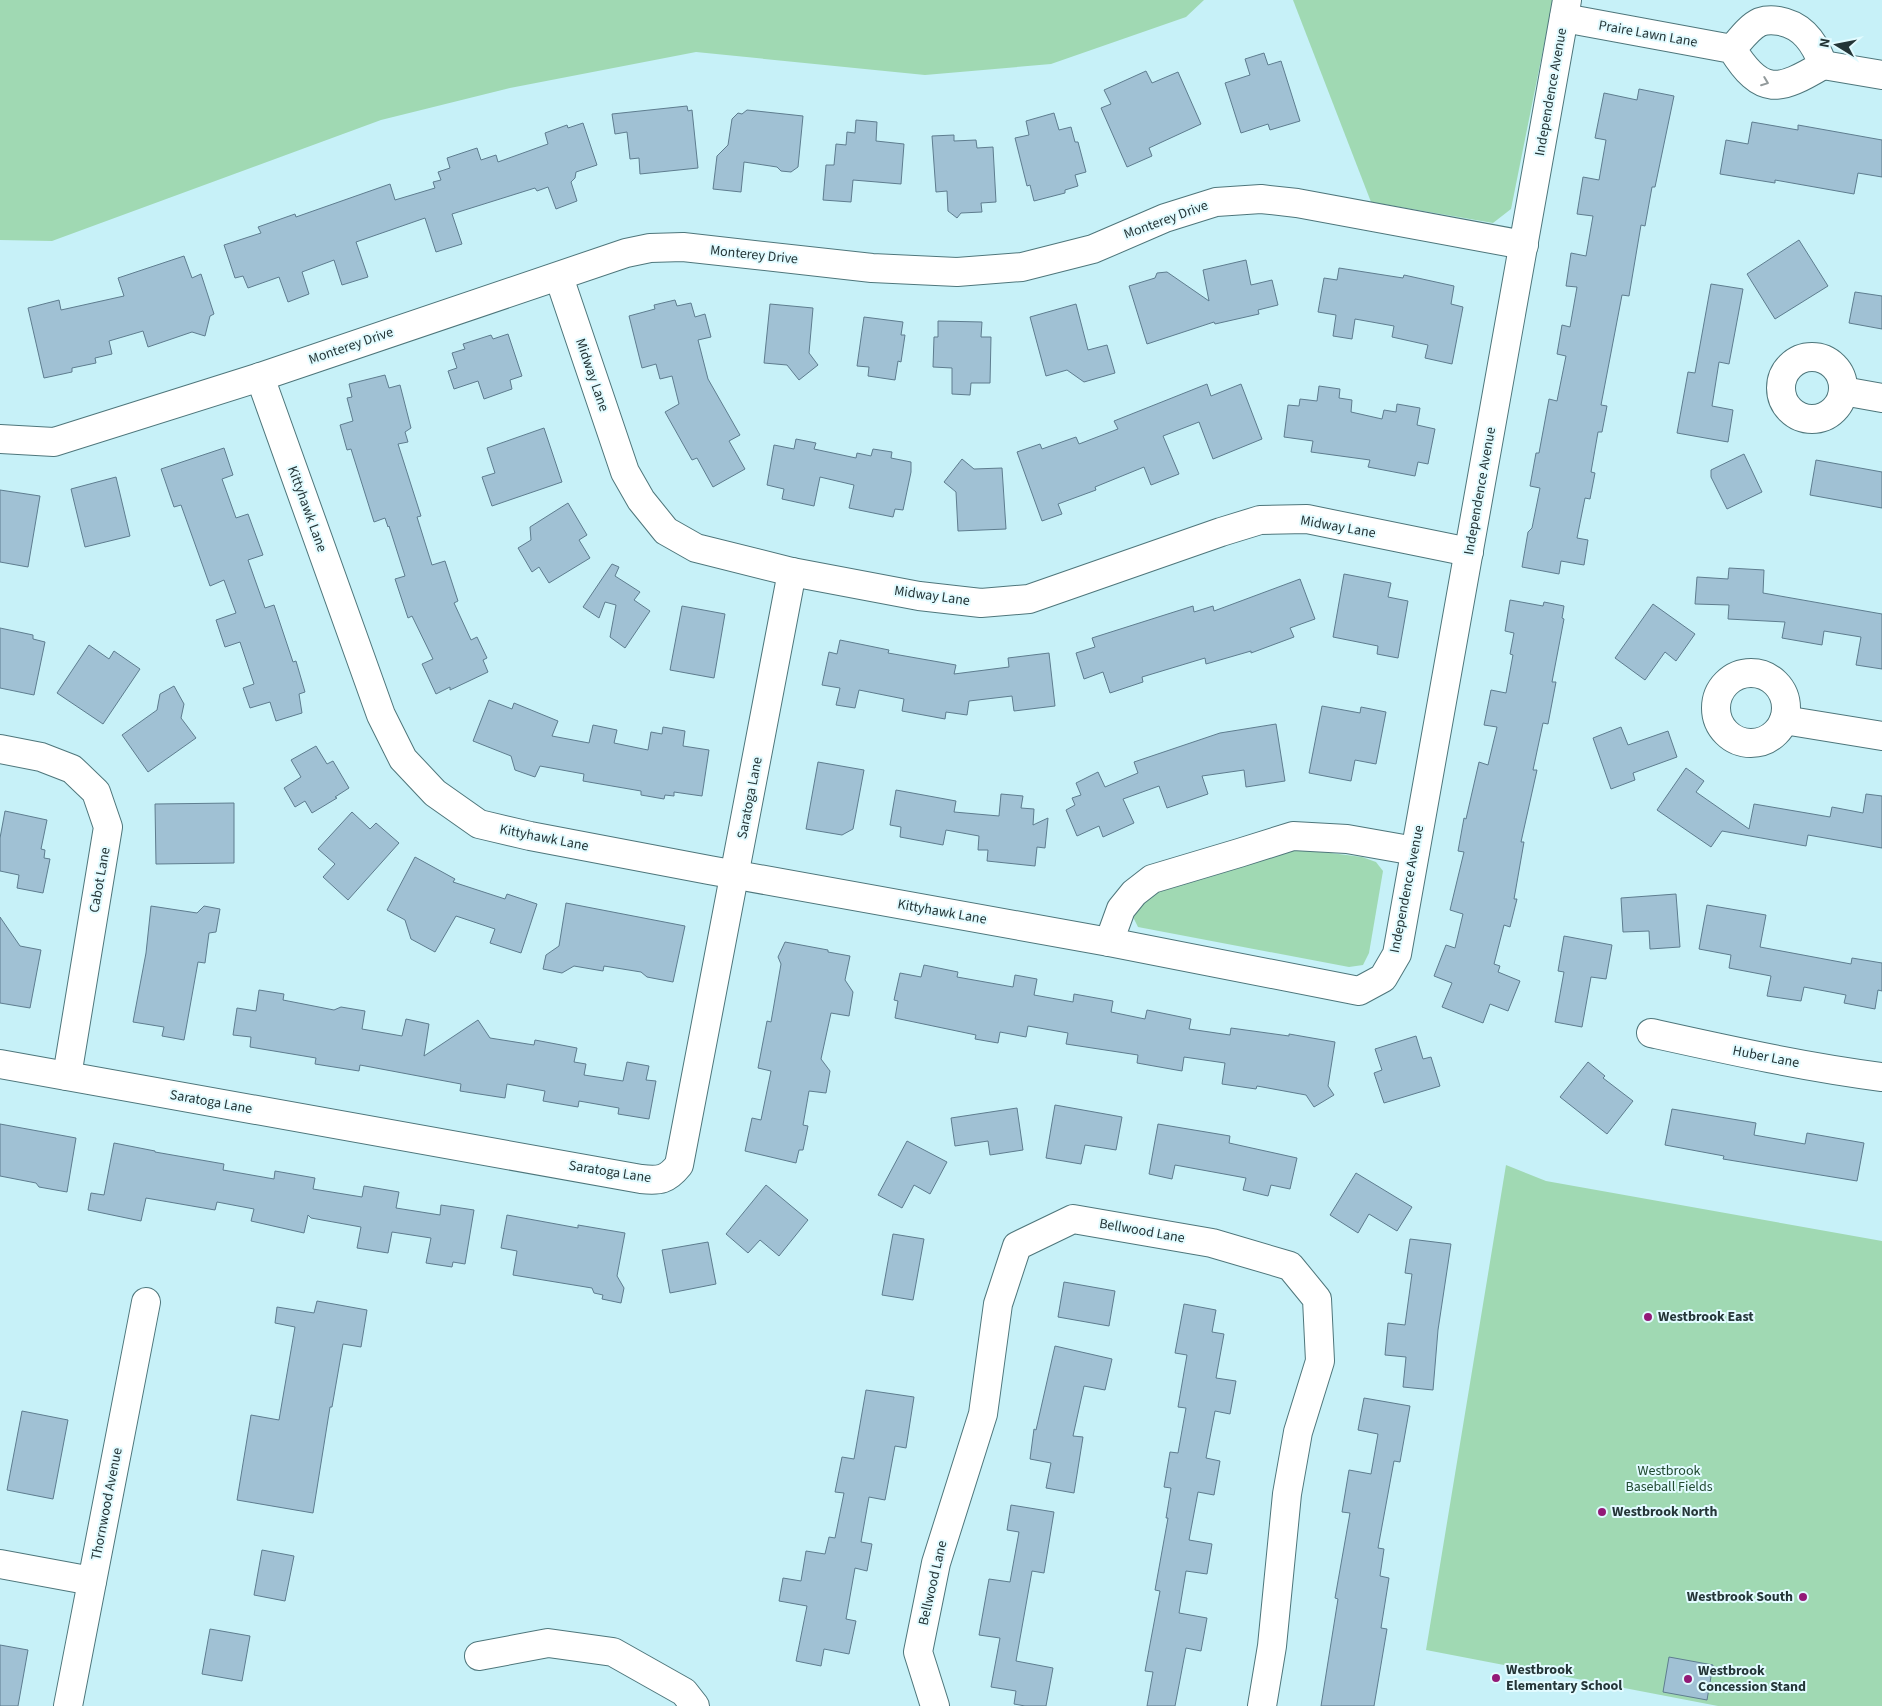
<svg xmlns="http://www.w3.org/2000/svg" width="1882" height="1706" viewBox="0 0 1882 1706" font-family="'Source Sans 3',sans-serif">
  <rect width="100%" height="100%" fill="#c7f1f8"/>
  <g fill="#a0d9b3">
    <path d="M0 0H1204L1186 17 1051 64 925 75 696 52 510 88 381 120 52 241 0 240Z"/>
    <path d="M1293 0H1553L1511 209 1493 223 1371 202Z"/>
    <path d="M1300 849 1362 857 1376 862 1383 871 1369 953 1363 965 1349 967 1138 927 1129 909 1141 896 1244 858Z"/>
    <path d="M1506 1165 1546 1181 1882 1241V1706H1718L1426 1650Z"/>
  </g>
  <g fill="#a0c1d4" stroke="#5e7d8f">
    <path d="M1264 53 1268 65 1281 61 1300 121 1270 130 1268 124 1241 133 1225 83 1250 75 1245 59Z"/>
    <path d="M1146 71 1152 83 1178 72 1201 124 1149 148 1152 156 1127 167 1101 108 1111 104 1104 90Z"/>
    <path d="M1639 89 1674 96 1655 187H1652L1645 226 1641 225 1629 296 1622 295 1601 405 1607 406 1602 432H1598L1591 472 1595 473 1590 499 1585 498 1577 538 1588 540 1584 565 1561 561 1559 574 1522 567 1528 532 1532 528 1540 488 1530 486 1536 453H1539L1549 399 1557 401 1566 356 1557 354 1562 325 1570 327 1577 287 1566 286 1571 253 1586 256 1593 216 1577 214 1583 177 1599 180 1606 140 1595 138 1604 93 1637 100Z"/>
    <path d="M687 106 688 111 692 110 698 168 640 174 639 158 630 159 627 132 615 134 612 114Z"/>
    <path d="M747 110 803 116 798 167 791 172 781 171 777 167 744 162 741 192 713 189 717 156 728 145 732 119 738 113 742 114Z"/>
    <path d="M1054 113 1059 130 1071 127 1075 142H1078L1086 172 1075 175 1078 186 1065 190V193L1034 201 1030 185 1027 186 1015 138 1029 135 1026 121Z"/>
    <path d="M856 120 877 122 876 141 904 144 901 184 853 180 851 202 823 200 826 165H834L836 144 846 145 847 132 855 133Z"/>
    <path d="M1752 122 1798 130V125L1882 140V177L1858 173 1854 194 1775 180V183L1720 174 1726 140 1748 144Z"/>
    <path d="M583 123 597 165 576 172 575 178 571 182 577 201 556 209 548 187 537 191 535 188 452 214 462 244 436 252 425 218 356 242 368 277 342 285 334 260 302 272 309 294 288 302 279 277 248 288 243 276 235 278 224 245 261 233 258 227 295 214 296 217 390 184 395 200 435 188 433 182 441 180 438 172 450 168 447 158 477 148 481 160 496 155 498 162 548 144 545 133 567 125 568 128Z"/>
    <path d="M954 135V141L976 140 977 148 993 147 996 202 981 203 982 212 961 213 957 218 948 211 947 191 936 192 932 136Z"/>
    <path d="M1799 240 1828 286 1775 319 1747 274Z"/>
    <path d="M184 256 192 278 201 274 214 314 210 316 205 336 192 332 148 347 143 331 109 341 112 354 95 358 96 363 72 368V372L44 378 28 308 59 300 61 310 124 296 118 278Z"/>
    <path d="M1246 260 1251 285 1272 280 1278 305 1258 310 1259 314 1215 324 1214 322 1147 344 1129 286 1155 278 1157 273 1167 272 1209 301 1203 270Z"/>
    <path d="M1339 268 1403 278 1404 275 1454 286 1451 304 1463 307 1452 364 1425 358 1428 345 1392 337 1394 326 1355 319 1352 339 1333 336 1336 315 1318 312 1324 278 1337 280Z"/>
    <path d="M1711 284 1743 289 1729 364 1719 362 1712 406 1733 410 1728 442 1677 433 1688 372 1695 373Z"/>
    <path d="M1855 292 1882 296V329L1849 323Z"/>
    <path d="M675 300 677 306 691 303 695 317 705 314 711 337 698 340 708 379 740 435 729 441 745 469 713 487 697 458 692 460 665 412 679 404 672 376 660 379 656 364 642 368 629 316 655 309 654 305Z"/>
    <path d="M770 304 813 308 809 353 818 365 799 380 787 365 764 363Z"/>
    <path d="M1076 304 1088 350 1107 345 1115 373 1084 382 1067 370 1046 376 1030 317Z"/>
    <path d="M864 317 903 322 901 335H905L901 362 898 361 895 380 868 376 869 367 857 366Z"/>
    <path d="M938 321 982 322 981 337H991L990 383H971L970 395 952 394V368L933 367 934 337H938Z"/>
    <path d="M508 334 522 376 510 380 512 389 484 399 478 381 454 389 448 371 457 368 452 353 465 349 463 344 491 335 493 339Z"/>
    <path d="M385 375 389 388 400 385 411 428 405 432 408 442 398 444 421 516 417 517 432 565 445 561 458 601 454 603 471 640 477 637 487 658 483 660 488 672 450 690V687L436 694 422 664 433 659 412 616 408 618 395 579 405 576 389 526 388 527 385 518 374 522 351 449 347 450 340 425 353 421 347 398 352 397 349 384Z"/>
    <path d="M1207 384 1211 396 1241 384 1262 439 1213 459 1199 422 1163 436 1179 474 1151 485 1144 467 1095 487 1096 490 1058 504 1062 514 1042 521 1017 452 1040 444 1042 449 1076 437 1079 444 1118 429 1114 421Z"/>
    <path d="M1319 386 1340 389 1339 398 1352 400 1351 412 1382 419 1384 410 1396 412 1397 404 1420 408 1417 425 1435 429 1428 464 1418 462 1415 476 1368 467 1370 460 1311 452 1313 441 1284 437 1288 405 1299 406 1300 399 1317 401Z"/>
    <path d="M544 428 562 482 492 506 482 477 495 473 487 448Z"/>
    <path d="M796 439 816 443 814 449 856 458 857 453 871 456 873 449 892 452 891 458 911 462V472L903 510 895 509 893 517 849 508 854 485 820 477 814 506 782 499 784 489 767 485 774 445 794 449Z"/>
    <path d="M224 448 233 475 222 479 236 518 248 514 263 555 248 560 265 608 274 605 293 662 296 661 305 692 299 694 302 713 276 721 270 702 250 708 243 688 254 684 240 642 225 647 216 620 236 613 224 580 210 586 181 505 174 507 161 469Z"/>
    <path d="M1744 454 1762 492 1727 509 1711 477V470Z"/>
    <path d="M962 459 974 469 1002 468 1006 529 958 531 956 492 944 482Z"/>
    <path d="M1816 460 1882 472V508L1810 495Z"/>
    <path d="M116 477 130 536 85 547 71 489Z"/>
    <path d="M0 490 40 496 28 567 0 562Z"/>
    <path d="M568 503 587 535 579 540 590 558 549 583 539 567 532 572 518 548 531 540 530 527Z"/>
    <path d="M612 564 619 567 615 576 640 592 634 600 650 611 625 648 610 637 616 605 605 602 599 618 583 607Z"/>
    <path d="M1729 568 1764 570 1763 593 1882 614V669L1856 665 1861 637 1824 631 1822 645 1782 638 1785 622 1728 619 1729 605 1695 604 1697 577 1728 579Z"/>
    <path d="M1344 574 1391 583 1388 597 1408 601 1398 658 1377 654 1378 646 1333 637Z"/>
    <path d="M1300 579 1315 619 1290 628 1294 637 1251 653V651L1206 664 1205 658 1142 677 1143 682 1110 693 1103 672 1084 679 1076 653 1095 647 1092 638 1193 606 1194 612 1213 606 1214 611Z"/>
    <path d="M1510 600 1543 606 1544 602 1564 606 1562 618 1564 619 1552 682H1556L1548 724 1543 723 1533 770H1537L1521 842H1524L1514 899H1517L1510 927 1504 925 1494 964 1500 966 1498 972 1520 981 1508 1011 1490 1004 1483 1023 1442 1007 1452 983 1434 976 1446 945 1455 948 1463 914 1450 910 1464 852 1458 851 1464 818 1466 819 1479 762 1488 765 1497 727 1484 725 1491 690 1506 693 1513 655 1510 654 1514 633 1505 631Z"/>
    <path d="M1653 604 1695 634 1676 661 1665 652 1645 680 1615 658Z"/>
    <path d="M682 606 725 614 714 678 670 670Z"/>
    <path d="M0 628 33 635V639L45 642 34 695 0 688Z"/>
    <path d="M840 640 889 650 888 653 956 665 954 674 1009 667 1008 658 1049 653 1055 706 1014 711 1012 696 969 701 967 715 946 712 945 719 902 711 904 699 859 690 855 708 836 705 840 688 822 685 829 652 837 654Z"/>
    <path d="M89 645 109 659 114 651 140 669 103 724 57 693Z"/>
    <path d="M174 686 184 704 181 718 196 738 148 772 122 735 157 710 160 694Z"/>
    <path d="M489 700 512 709 514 703 558 721 552 736 589 743 593 725 617 730 614 743 648 750 651 732 662 734 663 727 685 731 683 746 709 750 702 796 674 792V796L665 795 664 799 641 795V791L583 781 584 774 540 766 535 777 515 770 511 756 473 741Z"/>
    <path d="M1322 706 1360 713 1361 707 1386 712 1376 764 1355 760 1351 781 1309 773Z"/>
    <path d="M1276 724 1285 781 1246 787 1244 770 1202 776 1208 794 1167 808 1159 786 1123 799 1134 823 1103 837 1099 826 1077 836 1066 810 1075 805 1072 798 1081 795 1076 783 1098 772 1105 787 1138 773 1134 762 1220 733Z"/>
    <path d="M1621 727 1628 745 1668 731 1677 757 1633 773 1635 780 1611 789 1593 738Z"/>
    <path d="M316 746 327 764 333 761 349 788 335 797 337 798 312 813 305 801 295 807 284 788 301 777 291 760Z"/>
    <path d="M818 762 864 770 853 829 842 835 806 829Z"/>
    <path d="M1686 768 1704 781 1696 792 1749 829 1754 804 1830 817 1832 807 1863 813 1866 794 1882 796V848L1808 835 1806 846 1722 831 1711 847 1657 810Z"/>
    <path d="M896 790 956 801 954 812 999 816 1001 794 1023 796 1021 808 1034 809 1033 825 1048 818 1045 848 1037 847 1035 866 987 861 988 850H978L979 836 946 830 943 845 900 837 901 827 890 825Z"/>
    <path d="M234 803V863L156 864 155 804Z"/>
    <path d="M5 811 47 820 41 849 45 850 44 858 50 859 43 893 17 888 19 875 0 871V838Z"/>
    <path d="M352 812 370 829 376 823 399 843 348 900 323 877 335 864 318 849Z"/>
    <path d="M415 857 455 879 453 882 505 899 507 894 537 904 521 953 490 943 495 929 456 916 435 952 411 939 405 920 387 910Z"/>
    <path d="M1676 894 1680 947 1650 949 1649 931 1623 932 1621 898Z"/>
    <path d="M566 903 685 926 673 982 647 977 641 972 604 966 603 971 574 966 562 973 543 969 546 955 559 946Z"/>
    <path d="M1707 905 1766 915 1760 947 1851 964 1852 958 1882 963V991L1878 990 1875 1009 1844 1003 1846 995 1804 987 1801 1001 1767 996 1771 976 1729 968 1731 955 1699 949Z"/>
    <path d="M151 906 197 913 204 906 220 909 216 932 209 933 205 963 198 962 184 1040 162 1036 164 1027 133 1022 146 953Z"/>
    <path d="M0 917 20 946 41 950 30 1008 0 1003Z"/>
    <path d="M1564 936 1612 945 1606 979 1591 977 1582 1027 1555 1022 1564 972 1558 971Z"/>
    <path d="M785 942 828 950V952L850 956 845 980 853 992 849 1016 831 1013 821 1059 830 1071 826 1093 809 1091 803 1125 808 1126 803 1150H799L796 1163 745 1151 752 1118 761 1120 771 1071 758 1068 767 1021 771 1022 781 964 778 957Z"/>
    <path d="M924 965 958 972 957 977 1013 987 1015 975 1037 979 1034 995 1073 1002 1074 994 1113 1001 1111 1012 1145 1019 1147 1010 1191 1019 1189 1029 1230 1035 1231 1028 1289 1036V1034L1335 1042 1328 1086 1334 1095 1314 1107 1306 1095 1257 1086 1256 1089 1222 1084 1225 1063 1184 1057 1182 1071 1137 1063 1138 1055 1066 1044 1068 1033 1028 1026 1026 1037 1000 1032 998 1043 975 1039 976 1035 895 1018 898 1001 894 1000 900 973 921 977Z"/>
    <path d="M259 990 284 994 283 1000 334 1010 341 1007 365 1011 362 1029 402 1036 406 1019 429 1024 424 1056 478 1020 490 1038 534 1045 535 1040 577 1048 574 1062 586 1064 584 1075 623 1081 627 1062 649 1066 646 1080 656 1081 649 1119 618 1114 619 1108 579 1101 578 1107 543 1101 545 1091 507 1084 505 1098 460 1091 461 1084 360 1065 359 1071 315 1064 316 1058 250 1047 251 1037 233 1035 237 1008 256 1011Z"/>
    <path d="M1416 1036 1423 1059 1431 1057 1440 1086 1384 1103 1374 1073 1382 1070 1375 1049Z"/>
    <path d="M1588 1062 1605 1076 1603 1078 1633 1101 1607 1134 1560 1097Z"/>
    <path d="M1055 1105 1122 1117 1116 1150 1085 1145 1081 1164 1046 1158Z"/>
    <path d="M1017 1108 1023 1150 990 1155 988 1141 955 1146 951 1118Z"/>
    <path d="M1672 1109 1756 1123 1754 1135 1805 1144 1807 1133 1864 1143 1857 1181 1723 1159 1724 1156 1665 1145Z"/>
    <path d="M0 1124 76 1138 67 1192 39 1187 36 1183 0 1176Z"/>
    <path d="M1158 1124 1230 1136 1229 1143 1297 1158 1290 1189 1271 1185 1268 1196 1243 1190 1246 1178 1175 1165 1172 1179 1149 1174Z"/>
    <path d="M907 1141 947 1162 930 1194 914 1185 902 1208 878 1195Z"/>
    <path d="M114 1143 155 1151V1152L224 1164 223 1170 274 1179 275 1171 315 1178 313 1189 362 1197 364 1186 399 1192 396 1208 440 1215 441 1205 474 1210 465 1264 453 1262 452 1267 426 1263 431 1238 392 1232 388 1253 357 1248 361 1227 311 1218 308 1215 304 1233 251 1221 254 1209 217 1202 215 1210 146 1198 141 1221 88 1210 91 1193 104 1195Z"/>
    <path d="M1356 1173 1412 1207 1397 1231 1369 1214 1358 1233 1330 1215Z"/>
    <path d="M766 1185 808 1220 779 1256 760 1240 748 1253 726 1234Z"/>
    <path d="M507 1215 578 1228V1225L625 1233 617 1276 624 1288 621 1303 602 1299 603 1295 594 1293 592 1288 513 1275 517 1251 501 1248Z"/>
    <path d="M893 1234 924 1239 913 1300 882 1295Z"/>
    <path d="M1410 1239 1451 1244 1438 1330 1433 1390 1403 1387 1406 1357 1385 1355 1388 1323 1405 1325 1412 1274 1405 1273Z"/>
    <path d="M708 1242 716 1284 670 1293 662 1250Z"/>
    <path d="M1064 1282 1115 1291 1109 1326 1058 1317Z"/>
    <path d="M317 1301 367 1310 361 1347 343 1344 332 1407H330L313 1513 237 1500 251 1415 279 1420 295 1327 275 1323 277 1307 314 1313Z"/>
    <path d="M1184 1304 1216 1310 1212 1332 1224 1334 1216 1378 1236 1381 1230 1414 1215 1411 1206 1458 1220 1461 1214 1495 1198 1492 1189 1540 1212 1544 1207 1574 1186 1571 1179 1613 1207 1618 1201 1651 1186 1648 1175 1706H1147L1153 1672 1145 1671 1160 1591 1155 1590 1168 1518H1166L1171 1488 1164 1487 1170 1452 1178 1453 1186 1408 1178 1407 1187 1355 1175 1353Z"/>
    <path d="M1055 1346 1112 1359 1105 1390 1084 1386 1073 1436 1083 1437 1074 1493 1046 1488 1051 1463 1030 1459 1034 1429 1036 1430Z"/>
    <path d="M866 1390 914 1397 906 1448 895 1446 885 1500 869 1497 861 1542 872 1544 867 1571 855 1568 846 1619 856 1621 849 1654 824 1649 821 1666 796 1661 807 1606 779 1601 783 1578 801 1581 806 1551 825 1554 829 1537 835 1538 844 1493 835 1492 842 1457 854 1459Z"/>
    <path d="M1364 1398 1410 1406 1400 1462 1394 1461 1378 1548 1384 1549 1380 1576 1389 1578 1381 1628 1387 1629 1374 1706H1321L1338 1599 1335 1598 1350 1513 1342 1512 1349 1470 1371 1474 1378 1434 1358 1430Z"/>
    <path d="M22 1411 68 1420 53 1499 7 1490Z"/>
    <path d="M1011 1505 1054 1512 1044 1573 1032 1571 1016 1661 1053 1668 1046 1706H1025L1014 1704 1016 1691 991 1687 1000 1638 979 1635 989 1579 1010 1582 1019 1532 1007 1530Z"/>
    <path d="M262 1550 294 1556 285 1601 254 1595Z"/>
    <path d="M210 1629 250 1636 242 1681 202 1674Z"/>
    <path d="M0 1645 28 1650 18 1706H0Z"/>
    <path d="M1669 1657 1713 1665 1707 1700 1663 1692Z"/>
  </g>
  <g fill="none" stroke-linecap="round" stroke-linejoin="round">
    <defs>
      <g id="minor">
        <path d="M1564 18 1732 49C1762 97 1779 91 1823 65 1815 43 1803 25 1779 21 1773 20 1766 20 1760 22 1749 27 1740 40 1732 49"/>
        <path d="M1823 65 1882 75"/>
        <path d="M559 277 625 472 641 500 666 531 696 548 792 572 919 596 981 603 1029 599 1221 532 1260 520 1307 519 1469 552"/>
        <circle cx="1812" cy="388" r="31"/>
        <path d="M260 377 381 715 403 759 435 793 479 824 530 836 709 870 1109 942 1359 991 1383 978 1397 954 1567 0"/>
        <path d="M1843 391 1882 398"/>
        <path d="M0 439 54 442 260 377 626 253 650 248 683 247 872 268 957 272 1022 267 1093 249 1165 218 1216 202 1261 199 1297 203 1524 245"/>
        <circle cx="1751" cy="708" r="35"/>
        <path d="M1784 720 1882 736"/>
        <path d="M0 749 41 757 72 769 96 792 108 827 67 1076"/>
        <path d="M1109 942 1121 909 1134 893 1152 879 1239 853 1293 836 1347 839 1415 851"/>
        <path d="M1651 1033C1728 1050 1804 1067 1882 1077"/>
        <path d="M0 1064 641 1179C660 1181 667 1180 679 1165L792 572"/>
        <path d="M0 1564 92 1581"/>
        <path d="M479 1656 548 1643 613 1652 684 1692 695 1706"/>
        <path d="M68 1706 146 1302"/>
        <path d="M935 1706 918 1652 936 1563 983 1414 998 1304 1017 1246 1073 1219 1212 1243 1290 1266 1317 1299 1320 1361 1298 1432 1287 1494 1272 1646 1262 1706"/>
      </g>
    </defs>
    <use href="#minor" stroke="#4e767b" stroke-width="30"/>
    <use href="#minor" stroke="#fff" stroke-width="28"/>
  </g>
  <defs><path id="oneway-chevron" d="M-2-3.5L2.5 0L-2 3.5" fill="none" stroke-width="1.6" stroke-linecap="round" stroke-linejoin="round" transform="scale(1.25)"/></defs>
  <use stroke="#929a9b" href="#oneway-chevron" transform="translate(1765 82) rotate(21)"/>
  <g fill="#931a77" stroke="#e2fbff" stroke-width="2">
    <circle cx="1648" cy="1317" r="5"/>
    <circle cx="1602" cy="1512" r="5"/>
    <circle cx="1803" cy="1597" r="5"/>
    <circle cx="1496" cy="1678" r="5"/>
    <circle cx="1688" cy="1679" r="5"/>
  </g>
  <g text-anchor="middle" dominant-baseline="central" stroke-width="4" stroke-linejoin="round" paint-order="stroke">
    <g font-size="14" fill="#243537" stroke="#e2fbff">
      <text transform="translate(1648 34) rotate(10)">Praire Lawn Lane</text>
      <text transform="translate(1551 92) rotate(-80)">Independence Avenue</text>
      <text transform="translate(1166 220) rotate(-20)">Monterey Drive</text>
      <text transform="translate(754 255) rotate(6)">Monterey Drive</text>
      <text transform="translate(351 346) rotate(-19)">Monterey Drive</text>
      <text transform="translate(592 375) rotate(71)">Midway Lane</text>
      <text transform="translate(1480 491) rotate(-80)">Independence Avenue</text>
      <text transform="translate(307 509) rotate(70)">Kittyhawk Lane</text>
      <text transform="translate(1338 527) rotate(10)">Midway Lane</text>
      <text transform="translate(932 596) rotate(8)">Midway Lane</text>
      <text transform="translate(750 798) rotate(-79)">Saratoga Lane</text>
      <text transform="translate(544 838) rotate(11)">Kittyhawk Lane</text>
      <text transform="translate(100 880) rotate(-80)">Cabot Lane</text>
      <text transform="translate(1407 889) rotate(-79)">Independence Avenue</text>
      <text transform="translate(942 912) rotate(10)">Kittyhawk Lane</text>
      <text transform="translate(1766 1057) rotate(11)">Huber Lane</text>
      <text transform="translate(211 1102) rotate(10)">Saratoga Lane</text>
      <text transform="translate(610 1172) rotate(9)">Saratoga Lane</text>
      <text transform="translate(1142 1231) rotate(10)">Bellwood Lane</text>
      <text transform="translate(107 1504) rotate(-79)">Thornwood Avenue</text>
      <text transform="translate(933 1583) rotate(-77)">Bellwood Lane</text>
    </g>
    <g font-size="14" font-weight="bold" fill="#243537" stroke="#e2fbff" text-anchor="start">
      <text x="1658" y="1317">Westbrook East</text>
      <text x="1612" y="1512">Westbrook North</text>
      <text x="1793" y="1597" text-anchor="end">Westbrook South</text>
      <text x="1506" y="1670">Westbrook<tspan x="1506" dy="16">Elementary School</tspan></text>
      <text x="1698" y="1671">Westbrook<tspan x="1698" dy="16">Concession Stand</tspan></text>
    </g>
    <g font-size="14" fill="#214930" stroke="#e2fbff">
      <text x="1669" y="1471">Westbrook<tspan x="1669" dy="16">Baseball Fields</tspan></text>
    </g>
  </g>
  <g transform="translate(1837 45) rotate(280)" stroke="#e2fbff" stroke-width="4" paint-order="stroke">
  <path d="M0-4L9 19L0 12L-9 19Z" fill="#243537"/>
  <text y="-8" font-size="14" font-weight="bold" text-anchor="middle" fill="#243537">N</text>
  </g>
</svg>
